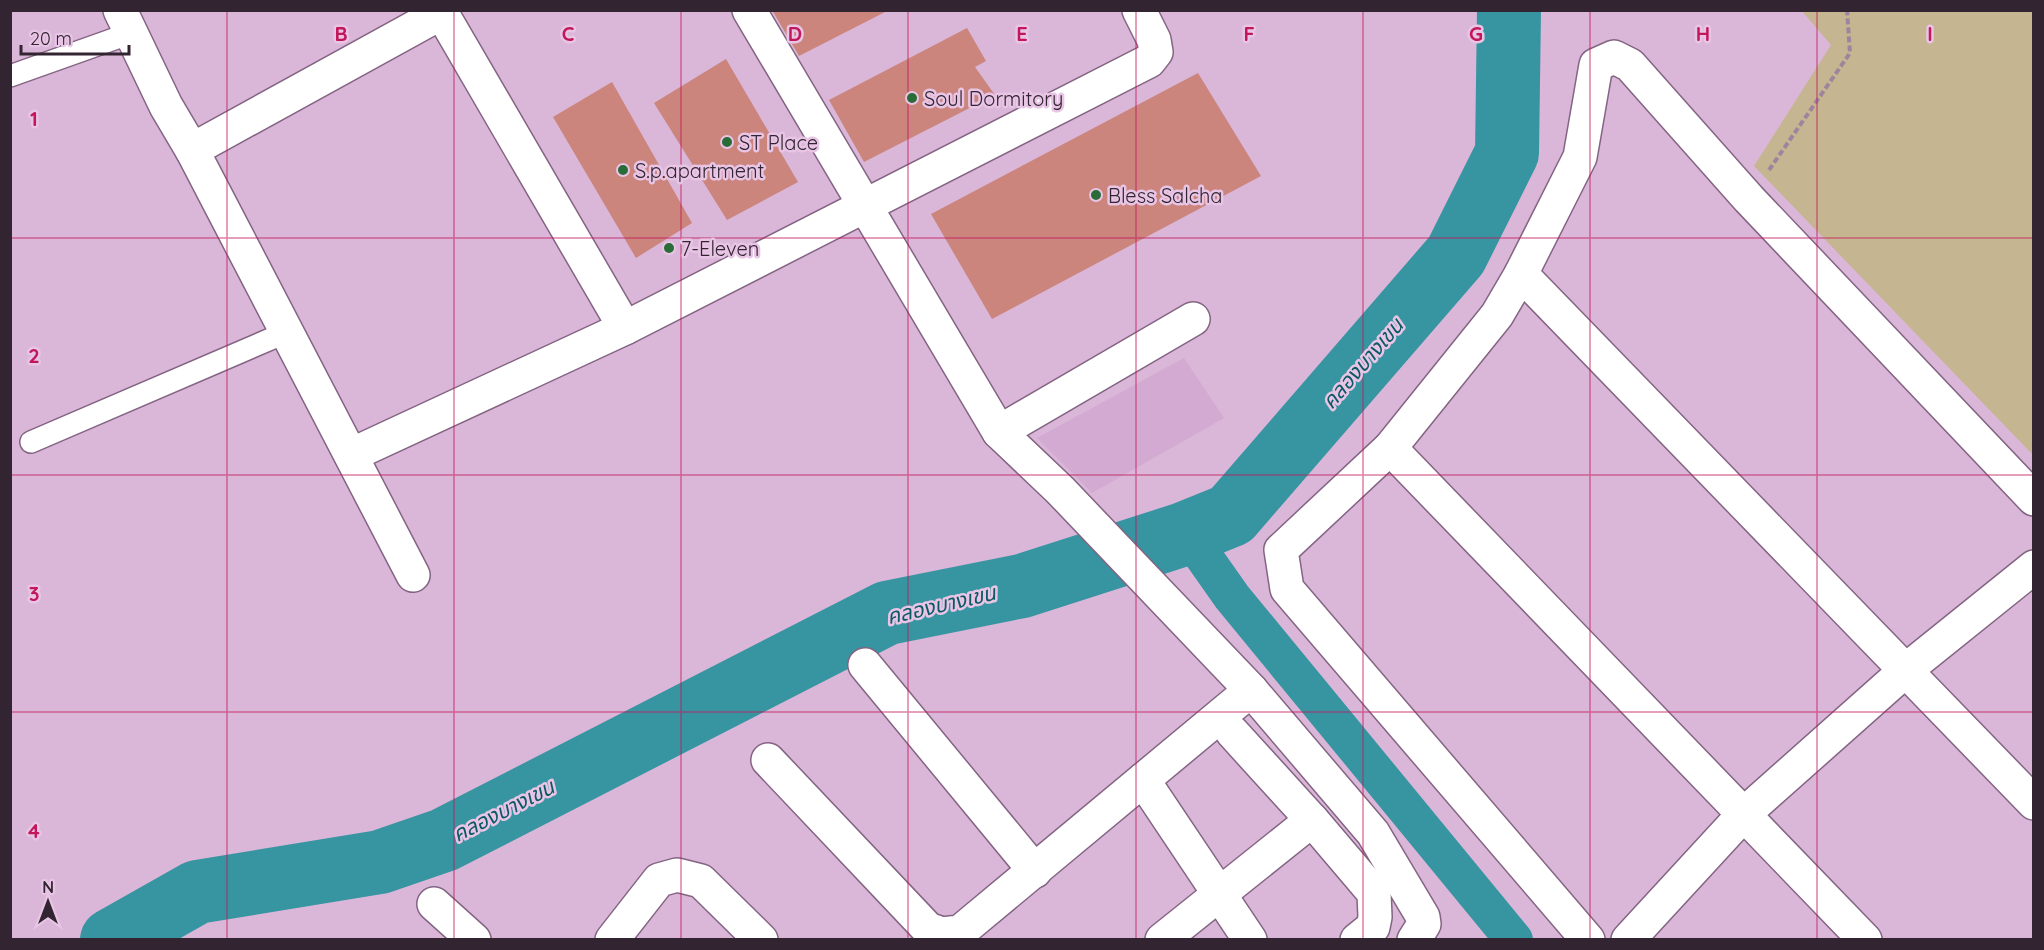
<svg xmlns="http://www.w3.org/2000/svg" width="2044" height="950" viewBox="0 0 2044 950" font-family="Quicksand,'Noto Sans Thai',sans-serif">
  <rect width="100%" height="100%" fill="#dab7d8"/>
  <path fill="#d3aad1" d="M1184 358 1224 418 1092 493 1037 438Z"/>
  <path fill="#c5b590" d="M1802 11H2033V455L1754 166 1831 45Z"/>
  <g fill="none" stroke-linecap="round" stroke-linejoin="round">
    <path stroke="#3794a1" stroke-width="38" d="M1187 533 1232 597 1514 940"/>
    <path stroke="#3794a1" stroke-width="64" d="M112 940 197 892 380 862 444 840 887 613 1022 586 1184 534 1231 515 1456 255 1507 153 1509 10"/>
  </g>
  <g fill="#cb857c">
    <path d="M772 10H889L799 56Z"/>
    <path d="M967 28 986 61 975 67 995 95 864 162 829 100Z"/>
    <path d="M726 59 798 182 727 220 654 103Z"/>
    <path d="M1198 73 1261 176 992 319 931 214Z"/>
    <path d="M612 82 692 223 636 258 553 117Z"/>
  </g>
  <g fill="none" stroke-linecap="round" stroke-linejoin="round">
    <defs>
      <g id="lane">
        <path d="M10 76 131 33"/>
        <path d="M31 442 287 332"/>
      </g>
      <g id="street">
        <path d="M120 10 166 106 192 150 413 575"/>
        <path d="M440 10 625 328"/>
        <path d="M749 10 999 432 1060 490 1251 690 1373 833 1423 917 1424 924 1414 940"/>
        <path d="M192 150 441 13"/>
        <path d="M1521 274 2034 803"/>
        <path d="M999 432 1193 319"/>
        <path d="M1390 448 1865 940"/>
        <path d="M351 455 625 328 1149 61 1156 52 1154 40 1139 10"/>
        <path d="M865 665 1035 871"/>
        <path d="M1232 732 1312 820 1374 893 1375 917 1373 927 1357 940"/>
        <path d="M768 760 928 929 942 934 960 932 1251 690"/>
        <path d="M1143 780 1250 940"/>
        <path d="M434 904 474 940"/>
        <path d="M612 940 659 880 677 875 701 881 761 940"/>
        <path d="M1162 940 1312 820"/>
        <path d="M1588 940 1287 589 1281 550 1390 448 1497 315 1521 274 1580 157 1596 65 1614 57 1630 65 1749 199 2034 499"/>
        <path d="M1628 940 1744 814 1906 670 2034 567"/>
      </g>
    </defs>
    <use href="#lane" stroke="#846483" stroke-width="24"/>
    <use href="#street" stroke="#846483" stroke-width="36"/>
    <path stroke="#a0849e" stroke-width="4" stroke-dasharray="6 3" stroke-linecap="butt" d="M1769 170 1850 53 1847 10"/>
    <use href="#lane" stroke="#fff" stroke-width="21"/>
    <use href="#street" stroke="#fff" stroke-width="33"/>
  </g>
  <path fill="none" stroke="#c2185b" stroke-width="1.5" stroke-opacity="0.55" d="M227 10V940M454 10V940M681 10V940M908 10V940M1136 10V940M1363 10V940M1590 10V940M1817 10V940M10 238H2034M10 475H2034M10 712H2034"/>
  <g fill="#296c37" stroke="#e8c4e5" stroke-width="2">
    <circle cx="912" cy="98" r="6"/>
    <circle cx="727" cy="142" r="6"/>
    <circle cx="623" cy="170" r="6"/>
    <circle cx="1096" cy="195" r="6"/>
    <circle cx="669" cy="248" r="6"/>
  </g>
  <g text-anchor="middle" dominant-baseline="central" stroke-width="5" stroke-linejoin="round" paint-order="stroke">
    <g font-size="20" fill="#322431" stroke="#e8c4e5" text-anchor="start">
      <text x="924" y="98">Soul Dormitory</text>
      <text x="739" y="142">ST Place</text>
      <text x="635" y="170">S.p.apartment</text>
      <text x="1108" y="195">Bless Salcha</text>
      <text x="681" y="248">7-Eleven</text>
    </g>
    <g font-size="21" font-style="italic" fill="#095a64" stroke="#e8c4e5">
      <text transform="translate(1362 363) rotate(-49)">คลองบางเขน</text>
      <text transform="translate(941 604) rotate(-13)">คลองบางเขน</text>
      <text transform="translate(503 810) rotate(-27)">คลองบางเขน</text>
    </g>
  </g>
  <g font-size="20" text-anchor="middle" font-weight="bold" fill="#c2185b" stroke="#e8c4e5" stroke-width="5" stroke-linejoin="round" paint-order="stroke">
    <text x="341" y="41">B</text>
    <text x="568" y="41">C</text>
    <text x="795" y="41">D</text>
    <text x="1022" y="41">E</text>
    <text x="1249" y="41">F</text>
    <text x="1476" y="41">G</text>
    <text x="1703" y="41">H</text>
    <text x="1930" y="41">I</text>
    <text x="34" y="126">1</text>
    <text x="34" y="363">2</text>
    <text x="34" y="601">3</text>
    <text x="34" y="838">4</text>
  </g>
  <rect width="2044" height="950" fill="none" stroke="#322431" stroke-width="24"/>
  <g transform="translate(48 902)" stroke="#e8c4e5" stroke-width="4.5" paint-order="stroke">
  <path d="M0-4.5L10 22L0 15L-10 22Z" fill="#322431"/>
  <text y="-9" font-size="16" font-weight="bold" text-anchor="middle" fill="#322431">N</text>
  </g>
  <path d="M21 45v9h108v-9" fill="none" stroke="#322431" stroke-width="3"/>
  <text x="30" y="45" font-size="18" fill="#322431" stroke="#e8c4e5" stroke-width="4.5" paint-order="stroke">20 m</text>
</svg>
